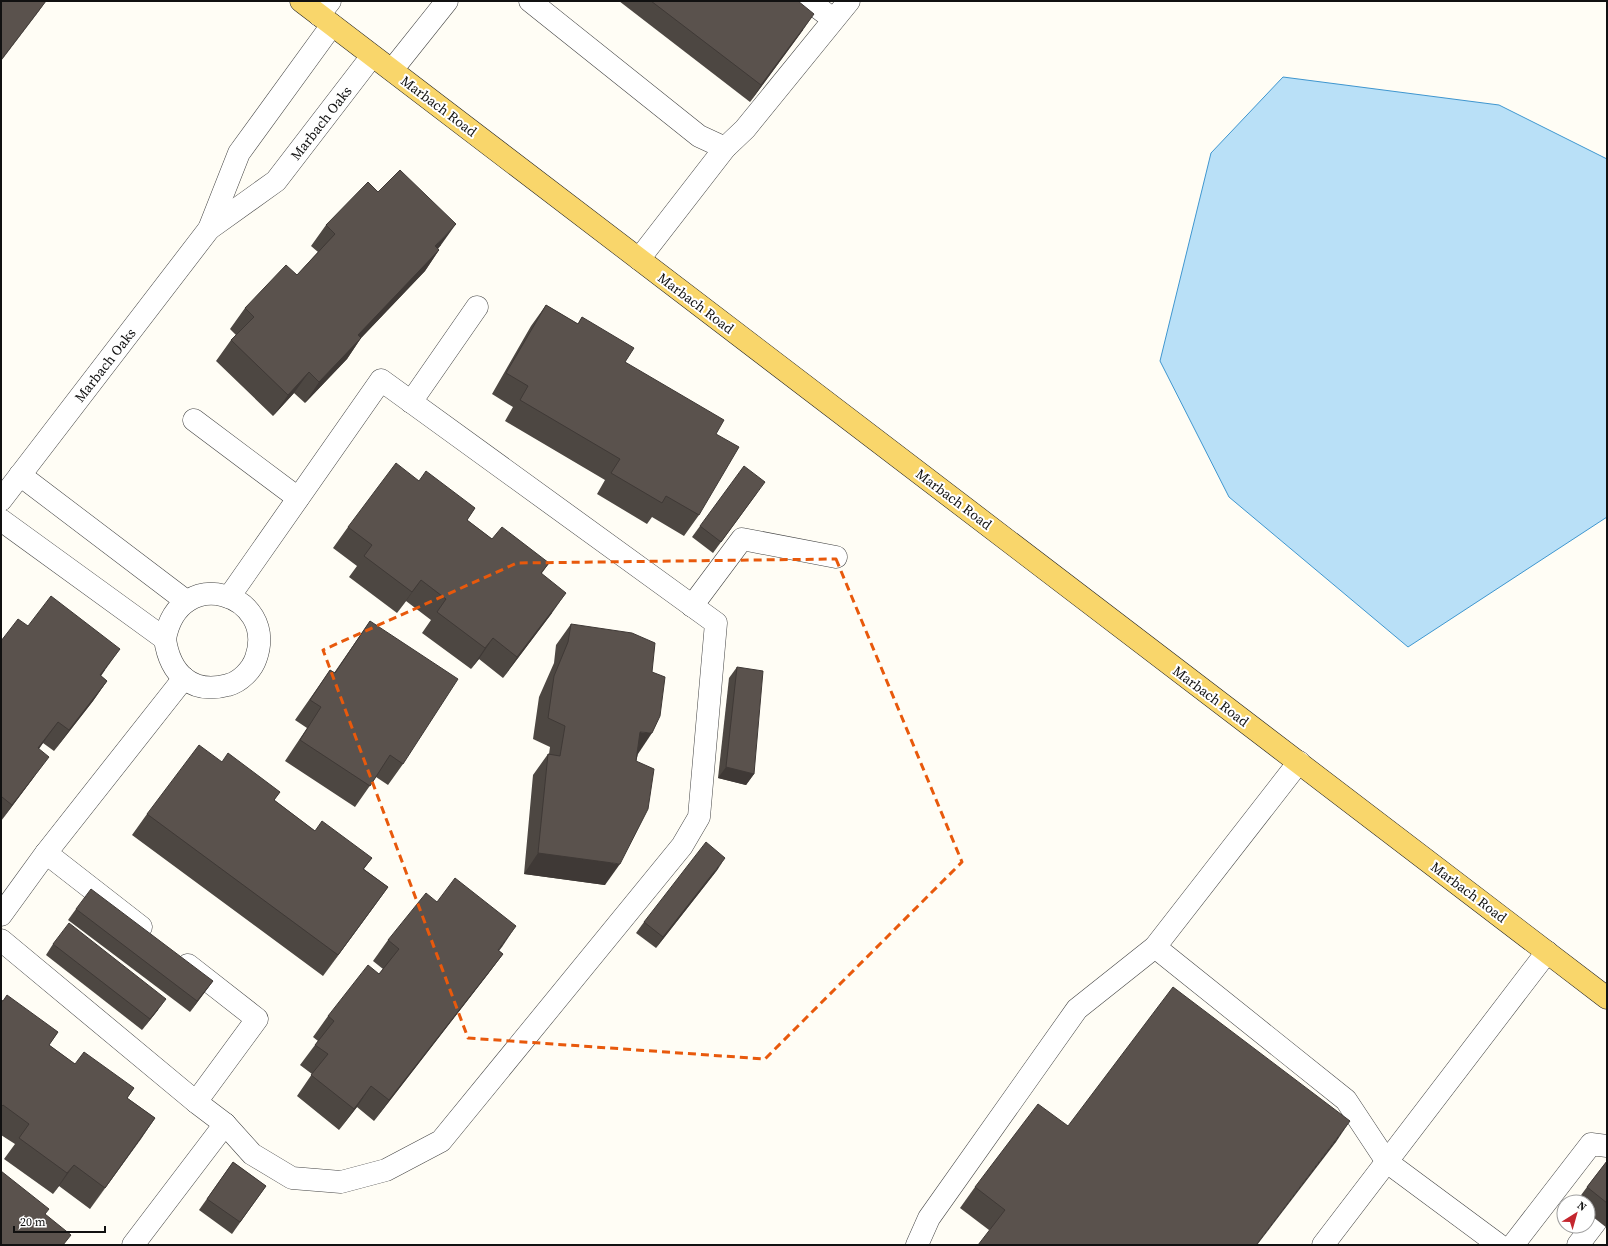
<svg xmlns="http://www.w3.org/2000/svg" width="1608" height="1246" viewBox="0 0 1608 1246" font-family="'Source Serif 4',serif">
  <rect width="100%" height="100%" fill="#fffdf5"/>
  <path fill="#b9e0f7" stroke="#3f96cf" d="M1283 77 1499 105 1607 159V517L1408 647 1229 497 1160 361 1211 153Z"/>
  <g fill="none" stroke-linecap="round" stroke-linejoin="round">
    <defs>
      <g id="minor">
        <path d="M530 1 699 136 725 148 639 259"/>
        <path d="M809 1 833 19"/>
        <path d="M319 15 330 1"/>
        <path d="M392 70 447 1"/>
        <path d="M725 148 745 129 849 1"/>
        <path d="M209 229 276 181 372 56"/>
        <path d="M411 402 477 307"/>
        <path d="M194 420 298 498"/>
        <path d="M20 475 186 601"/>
        <path d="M1 500 209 229 239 153 332 25"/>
        <path d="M1 520 165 639C170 674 192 695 228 685 240 682 252 670 256 658 278 594 179 562 165 639"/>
        <path d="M692 606 742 539 836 557"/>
        <path d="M1299 762 1155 947 1346 1100 1387 1162 1499 1245"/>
        <path d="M1 915 46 853"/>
        <path d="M141 927 46 853 184 678"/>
        <path d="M1 940 196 1102"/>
        <path d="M188 965 257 1019 196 1102 225 1124"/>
        <path d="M133 1245 225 1124 252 1154 292 1178 341 1182 386 1170 441 1141 682 846 699 817 716 623 381 380 229 597"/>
        <path d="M917 1245 929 1218 1077 1009 1155 947"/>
        <path d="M1323 1245 1547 952"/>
        <path d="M1513 1245 1591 1144 1607 1146"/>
        <path d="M1578 1245 1597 1220"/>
      </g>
      <path id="major" d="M301 1 1607 998"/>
    </defs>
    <use href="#minor" stroke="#444" stroke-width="23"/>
    <use href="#major" stroke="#222" stroke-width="23"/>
    <use href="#minor" stroke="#fff" stroke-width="22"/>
    <use href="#major" stroke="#f9d66b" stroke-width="22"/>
  </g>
  <g fill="#4d4742">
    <path d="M619 1H798L803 30 750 102Z"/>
    <path d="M378 192 441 245 438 249 439 250 425 271 361 338 347 359 305 403 294 393 273 416 216 361 231 340 236 335 230 329 245 308 297 275 318 252 311 246 326 225Z"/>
    <path d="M546 305 578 324 582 317 625 362 716 434 699 515 684 536 652 517 647 524 597 494 605 480 505 421 513 407 492 394 531 326Z"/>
    <path d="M419 481 475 508 467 520 492 539 549 563 542 573 552 613 503 678 479 659 471 669 422 633 431 620 406 601 397 613 349 577 357 566 333 548 348 527Z"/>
    <path d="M757 493 713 553 692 537 700 526Z"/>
    <path d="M370 621 403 764 388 785 376 777 355 807 285 761 307 728 295 720 330 670 334 673Z"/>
    <path d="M571 624 638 754 605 885 524 874 533 775 548 754H549L550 747 533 739 539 697 554 663 556 645Z"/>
    <path d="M28 626 105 670 101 676 107 681 93 701 54 751 43 743 39 749 34 777 1 821V641Z"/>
    <path d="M737 667 754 774 746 785 718 778 729 678Z"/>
    <path d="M222 762 280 792 274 800 315 831 372 858 364 869 388 887 323 976 132 835 147 814Z"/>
    <path d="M718 869 656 948 636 933 644 922Z"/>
    <path d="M76 909 213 981 190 1012 68 920Z"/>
    <path d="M388 940 499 951 503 954 488 974 374 1121 357 1107 339 1130 297 1096 312 1074 300 1065 318 1041 313 1037 328 1016 379 974 383 969 373 961Z"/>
    <path d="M53 944 158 1010 142 1030 46 955Z"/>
    <path d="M1 1000 58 1032 49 1045 75 1064 134 1088 127 1098 155 1118 90 1209 59 1186 53 1194 4 1159 15 1144 1 1135Z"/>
    <path d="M1068 1126 1336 1142 989 1230 960 1208 975 1187Z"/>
    <path d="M1607 1161V1228L1588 1213V1202H1576L1587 1187Z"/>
    <path d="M233 1162 266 1186 232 1234 199 1210Z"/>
  </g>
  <g fill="#3f3936">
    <path d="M46 1 39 11 1 61V60Z"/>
    <path d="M814 14 803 30 750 102 761 85Z"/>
    <path d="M456 224 441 245 420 267 435 246Z"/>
    <path d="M439 250 425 271 344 356 358 335Z"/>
    <path d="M361 338 347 359 305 403 319 382Z"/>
    <path d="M309 372 294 393 273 416 288 395Z"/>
    <path d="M421 580 406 601 397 613 412 592Z"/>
    <path d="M566 593 552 613 503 678 517 657Z"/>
    <path d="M493 638 479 659 471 669 485 648Z"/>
    <path d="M120 649 105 670 85 696 100 675Z"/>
    <path d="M107 681 93 701 54 751 69 730Z"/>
    <path d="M58 722 43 743 23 769 38 748Z"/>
    <path d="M640 732 652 733 638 754 625 753Z"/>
    <path d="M49 757 1 821 12 805Z"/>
    <path d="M726 767 754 774 746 785 718 778Z"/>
    <path d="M538 853 620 864 605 885 524 874Z"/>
    <path d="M725 858 718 869 656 948 663 937Z"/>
    <path d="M388 887 373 908 323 976 338 955Z"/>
    <path d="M516 926 502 947 483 971 498 950Z"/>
    <path d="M503 954 488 974 374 1121 389 1100Z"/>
    <path d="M213 981 205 992 190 1012 197 1001Z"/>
    <path d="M166 999 158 1010 142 1030 150 1019Z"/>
    <path d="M371 1086 357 1107 339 1130 354 1109Z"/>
    <path d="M155 1118 141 1139 90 1209Z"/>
    <path d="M1350 1121 1336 1142 1257 1245H1256Z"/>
    <path d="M74 1165 59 1186 53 1194 67 1173Z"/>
  </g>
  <g fill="#5a524d" stroke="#3f3936">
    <path d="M1 1H46L1 60Z"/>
    <path d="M651 1H798L814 14 761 85Z"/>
    <path d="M400 170 456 224 435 246 439 250 358 335 361 338 319 382 309 372 288 395 231 340 254 317 245 308 286 265 297 275 335 234 326 225 368 182 378 192Z"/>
    <path d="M546 305 578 324 582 317 634 348 625 362 724 420 716 434 739 447 699 515 666 496 662 503 611 473 620 459 520 400 528 386 506 373Z"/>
    <path d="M396 463 419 481 426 471 475 508 467 520 492 539 502 527 549 563 541 573 566 593 517 657 493 638 485 648 437 612 446 599 421 580 412 592 364 556 372 545 348 527Z"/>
    <path d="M744 466 765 482 721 542 700 526Z"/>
    <path d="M51 596 120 649 100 675 107 681 69 730 58 722 38 748 49 757 12 805 2 797 1 798V641L18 619 28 626Z"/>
    <path d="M370 621 458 679 403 764 390 755 370 786 300 740 321 707 310 700 330 670 335 673Z"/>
    <path d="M571 624 632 633 655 643 652 672 665 677 660 716 652 733 640 732 636 761 654 769 648 809 620 864 538 853 548 754 560 756 565 726 548 718 554 676 568 642Z"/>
    <path d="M737 667 763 671 754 774 726 767Z"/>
    <path d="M199 745 222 762 228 753 280 792 274 800 315 831 322 821 372 858 363 869 388 887 338 955 147 814Z"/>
    <path d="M706 842 725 858 663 937 644 922Z"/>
    <path d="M455 878 516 926 498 950 503 954 389 1100 371 1086 354 1109 311 1075 328 1054 315 1045 334 1021 328 1016 368 965 379 974 399 949 388 940 426 893 437 902Z"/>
    <path d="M91 889 213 981 197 1001 76 909Z"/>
    <path d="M69 923 166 999 150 1019 53 944Z"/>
    <path d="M1173 987 1350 1121 1256 1245H978L1005 1210 975 1187 1038 1104 1068 1126Z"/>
    <path d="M7 995 58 1032 49 1045 75 1064 84 1052 134 1088 127 1098 155 1118 105 1188 74 1165 67 1173 19 1138 29 1124 3 1105 1 1107V1000L3 1001Z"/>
    <path d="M1607 1161V1203L1587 1187Z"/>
    <path d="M233 1162 266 1186 240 1222 207 1199Z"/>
    <path d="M1 1171 49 1209 45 1214 71 1235 63 1245H1Z"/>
  </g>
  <path fill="none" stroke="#e8590c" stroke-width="3" stroke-dasharray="8 5" stroke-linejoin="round" d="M836 559 962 862 765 1059 468 1038 323 650 517 563Z"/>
  <g text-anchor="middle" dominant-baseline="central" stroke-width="4" stroke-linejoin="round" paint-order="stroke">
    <g font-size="14" fill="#111" stroke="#fff">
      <text transform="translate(439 106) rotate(37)">Marbach Road</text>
      <text transform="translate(321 123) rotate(-52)">Marbach Oaks</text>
      <text transform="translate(696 303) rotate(37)">Marbach Road</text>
      <text transform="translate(105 365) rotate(-52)">Marbach Oaks</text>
      <text transform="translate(954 499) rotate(37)">Marbach Road</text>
      <text transform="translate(1211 696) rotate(37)">Marbach Road</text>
      <text transform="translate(1469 892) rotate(37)">Marbach Road</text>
    </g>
  </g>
  <rect width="1608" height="1246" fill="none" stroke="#111111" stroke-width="4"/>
  <g transform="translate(1576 1214) rotate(37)"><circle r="19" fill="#ffffff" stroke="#a0a0a0"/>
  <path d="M0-3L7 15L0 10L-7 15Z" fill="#c4262e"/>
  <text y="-6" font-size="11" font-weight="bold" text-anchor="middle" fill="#111111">N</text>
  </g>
  <path d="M14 1226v6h91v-6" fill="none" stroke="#111111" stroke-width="2"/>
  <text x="20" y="1226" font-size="12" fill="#111111" stroke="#ffffff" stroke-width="3" paint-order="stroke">20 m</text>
</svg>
